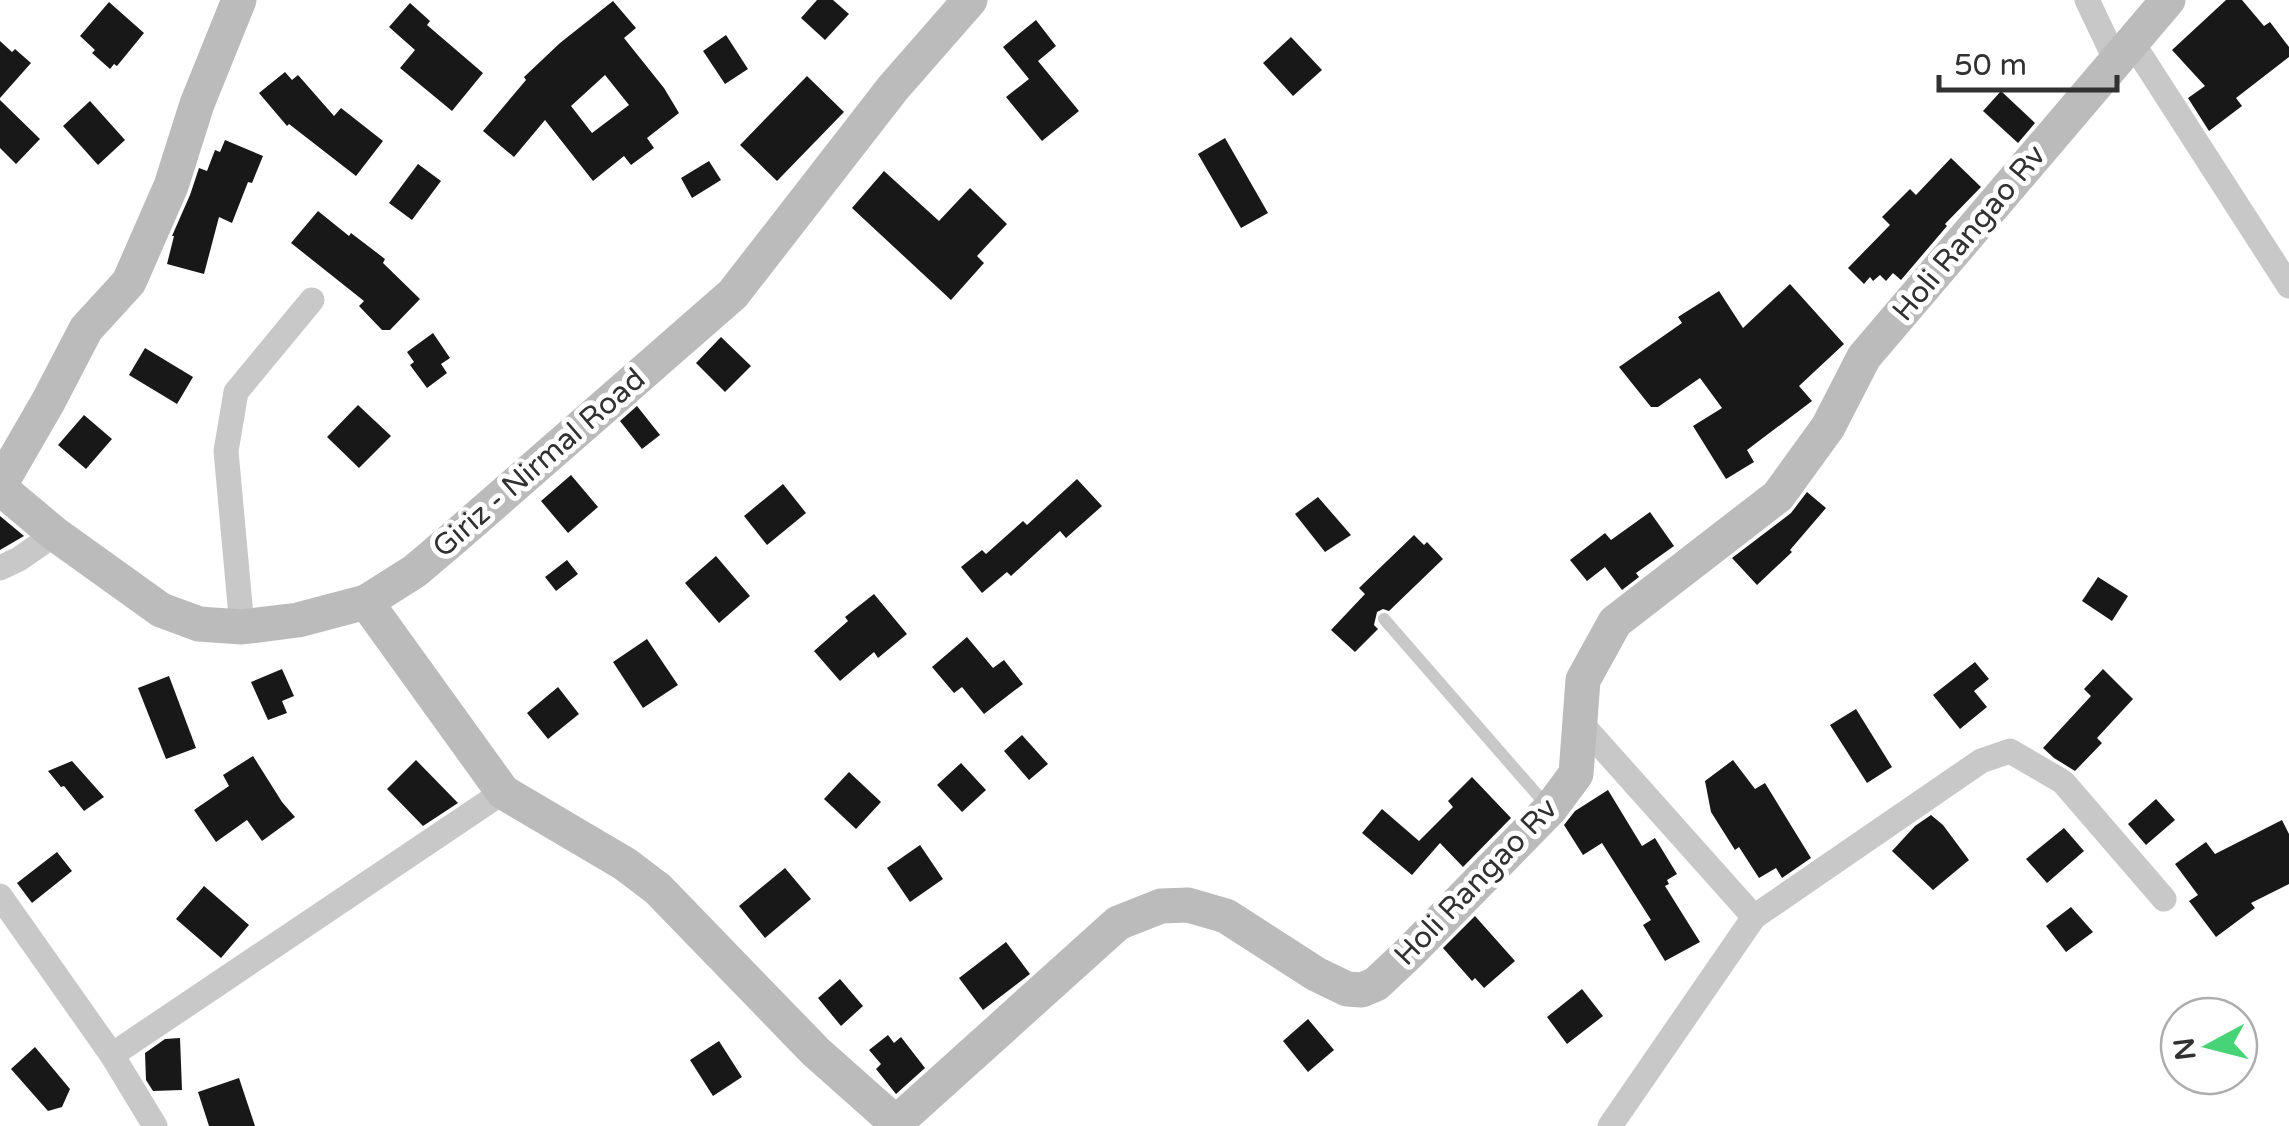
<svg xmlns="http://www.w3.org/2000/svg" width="2289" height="1126" viewBox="0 0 2289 1126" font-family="'Varela Round',sans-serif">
  <rect width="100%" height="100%" fill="#fff"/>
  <g fill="#181818" fill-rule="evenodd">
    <path d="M817 0H833L849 14 825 40 801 18Z"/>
    <path d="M2226 0H2242L2264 26 2270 22 2289 47V57L2236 98 2242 106 2209 131 2188 98 2205 86 2172 50Z"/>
    <path d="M613 1 636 28 624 38 664 88 679 113 647 138 654 148 631 165 624 156 593 181 545 120 514 157 483 131 526 80 524 77 560 43ZM605 75 629 105 592 133 571 106Z"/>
    <path d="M109 2 144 33 117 66 114 64 110 69 92 53 95 50 80 36Z"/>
    <path d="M410 3 430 21 427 25 483 73 452 111 400 68 415 50 389 27Z"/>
    <path d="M1036 20 1056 46 1038 61 1079 111 1042 141 1006 97 1029 79 1003 47Z"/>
    <path d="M726 35 748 69 725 84 703 51Z"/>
    <path d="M1291 37 1322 70 1293 96 1263 63Z"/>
    <path d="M0 41 12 52 15 49 31 63 0 98Z"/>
    <path d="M285 72 292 80 298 75 334 116 341 108 383 141 356 176 289 124 287 126 259 93Z"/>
    <path d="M807 76 844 112 777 181 740 145Z"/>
    <path d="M2001 91 2035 123 2018 143 1983 111Z"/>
    <path d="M0 100 40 139 16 164 0 148Z"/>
    <path d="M90 101 125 140 98 165 63 126Z"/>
    <path d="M1225 138 1268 213 1241 228 1198 154Z"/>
    <path d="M225 140 263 156 252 183 248 182 232 223 219 217 204 274 167 264 174 236H172L190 195 199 168 207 171 215 150 220 152Z"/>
    <path d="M1951 158 1981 187 1945 224 1947 226 1901 280 1893 273 1886 281 1880 275 1873 281 1870 277 1864 284 1848 268 1890 225 1882 217 1910 189 1916 195Z"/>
    <path d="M709 161 721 180 692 198 681 178Z"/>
    <path d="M418 164 441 181 412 220 389 203Z"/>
    <path d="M884 171 939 221 970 188 1007 224 977 256 984 263 951 300 852 208Z"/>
    <path d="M318 211 349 236 351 233 385 259 383 263 420 299 390 330H382L359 306 364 301 291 243Z"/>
    <path d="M1790 284 1844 344 1799 386 1812 401 1747 450 1754 462 1726 479 1693 426 1722 408 1700 378 1658 407H1651L1619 367 1682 323 1678 317 1719 291 1743 328Z"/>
    <path d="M433 333 450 358 441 364 447 373 427 388 410 365 414 362 407 352Z"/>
    <path d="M721 337 751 366 725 392 696 363Z"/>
    <path d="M145 348 193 377 177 404 129 375Z"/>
    <path d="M358 405 391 436 359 468 327 437Z"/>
    <path d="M637 406 660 435 642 449 620 421Z"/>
    <path d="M84 415 112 439 86 469 58 445Z"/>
    <path d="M571 475 598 507 568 533 541 501Z"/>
    <path d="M1077 479 1102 506 1066 538 1060 531 1011 576 1007 572 982 593 961 567 982 550 986 554 1023 521 1027 525Z"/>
    <path d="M783 484 806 513 767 545 744 516Z"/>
    <path d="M1807 492 1826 508 1790 550 1792 552 1757 585 1732 558 1791 513Z"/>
    <path d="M1318 497 1351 535 1325 552 1295 514Z"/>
    <path d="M1650 512 1674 546 1636 573 1639 577 1622 590 1605 567 1587 581 1570 560 1605 533 1611 540Z"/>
    <path d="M0 516 24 536 0 550Z"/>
    <path d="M1414 535 1424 545 1427 542 1443 559 1389 611 1383 609 1377 612 1374 625 1378 629 1355 652 1331 630 1365 594 1359 588Z"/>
    <path d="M716 556 750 596 719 623 685 583Z"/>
    <path d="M567 560 578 574 556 591 545 577Z"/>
    <path d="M2098 577 2128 596 2112 621 2082 601Z"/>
    <path d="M874 594 907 634 878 658 874 652 840 681 814 651 848 621 845 617Z"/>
    <path d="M967 637 993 668 1004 660 1023 684 984 714 962 687 954 693 932 667Z"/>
    <path d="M647 639 678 685 643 708 613 662Z"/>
    <path d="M1975 662 1989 679 1974 691 1987 707 1960 729 1933 695Z"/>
    <path d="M282 669 294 696 282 701 287 713 268 720 251 682Z"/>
    <path d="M2103 669 2133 699 2097 738 2102 743 2075 771 2054 758 2043 748 2091 696 2084 689Z"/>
    <path d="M169 676 196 748 166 759 138 688Z"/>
    <path d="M558 687 579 714 548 739 527 713Z"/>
    <path d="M1856 709 1892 767 1867 783 1830 725Z"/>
    <path d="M1022 735 1048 764 1029 780 1004 751Z"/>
    <path d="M253 756 282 802 295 817 262 841 247 820 216 842 194 810 229 786 223 775Z"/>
    <path d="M416 760 458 803 423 826 387 789Z"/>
    <path d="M1733 760 1755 789 1765 783 1811 858 1782 878 1776 868 1759 878 1739 847 1735 850 1711 812 1705 781Z"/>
    <path d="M72 761 104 797 84 811 64 786 61 787 48 771Z"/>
    <path d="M961 763 986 790 962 812 937 785Z"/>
    <path d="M849 772 881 802 856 829 824 799Z"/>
    <path d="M1472 777 1511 818 1463 867 1440 843 1412 875 1362 833 1382 809 1419 841 1453 807 1448 801Z"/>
    <path d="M1608 790 1642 846 1655 838 1677 874 1667 880 1669 884 1665 886 1700 942 1665 961 1643 925 1651 920 1602 843 1583 855 1564 825 1575 811Z"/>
    <path d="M2156 799 2175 820 2146 845 2128 824Z"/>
    <path d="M1931 815 1943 825 1969 860 1933 890 1892 851 1915 826Z"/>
    <path d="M2282 820 2289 834V884L2251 903 2255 908 2216 937 2189 901 2198 895 2175 864 2206 842 2215 854Z"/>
    <path d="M2064 828 2084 851 2047 883 2026 859Z"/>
    <path d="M920 845 943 879 910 902 887 868Z"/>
    <path d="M57 852 72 871 32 903 17 883Z"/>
    <path d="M785 868 811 899 765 938 739 906Z"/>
    <path d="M204 886 249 925 221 958 176 919Z"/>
    <path d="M2071 907 2093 932 2066 952 2046 926Z"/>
    <path d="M1475 916 1515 961 1484 988 1475 978 1472 981 1443 948Z"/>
    <path d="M1006 942 1030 974 983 1010 959 978Z"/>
    <path d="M840 979 863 1006 841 1026 818 998Z"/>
    <path d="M1582 989 1603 1016 1567 1044 1547 1017Z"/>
    <path d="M1308 1019 1334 1050 1308 1072 1283 1041Z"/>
    <path d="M888 1035 894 1043 901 1037 925 1068 896 1094 876 1069 881 1064 869 1050Z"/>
    <path d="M180 1038 182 1090 153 1091 146 1080 145 1053 165 1039Z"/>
    <path d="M719 1041 742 1077 713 1096 690 1060Z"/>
    <path d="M35 1047 70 1089 62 1107 48 1111 11 1069Z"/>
    <path d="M239 1078 255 1126H209L198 1092Z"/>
  </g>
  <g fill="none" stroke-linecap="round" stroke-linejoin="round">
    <path stroke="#c8c8c8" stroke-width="12" d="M1384 619 1548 807"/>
    <g stroke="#c8c8c8" stroke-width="25">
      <path d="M2087 0 2116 61"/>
      <path d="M2132 42 2289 286"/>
      <path d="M0 568 19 559 55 534"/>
      <path d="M242 627 226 451 236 392 312 300"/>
      <path d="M1579 721 1754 917"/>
      <path d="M0 896 112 1055 155 1126"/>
      <path d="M112 1055 503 792"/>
      <path d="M1610 1126 1754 917 1981 761 2010 751 2063 782 2164 899"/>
    </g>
    <g stroke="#bbb" stroke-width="35">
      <path d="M0 485 48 402 86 329 129 282 171 186 197 104 239 0"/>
      <path d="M0 488 55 534 161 610 199 624 242 627 298 620 366 602 415 571 455 537 733 294 893 88 970 0"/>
      <path d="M366 602 503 792 625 864 658 889 816 1052 896 1123 1118 923 1161 906 1188 905 1226 916 1316 974 1347 989 1362 990 1376 984 1409 953 1550 809 1576 774 1583 680 1615 622 1778 496 1828 427 1864 357 2168 0"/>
    </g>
  </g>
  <g text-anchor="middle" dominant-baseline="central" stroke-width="10" stroke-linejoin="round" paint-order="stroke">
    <g font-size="30" fill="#313131" stroke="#fff">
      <text transform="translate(1969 233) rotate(-50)">Holi Rangao Rv</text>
      <text transform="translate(539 463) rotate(-41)">Giriz - Nirmal Road</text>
      <text transform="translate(1476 882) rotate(-46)">Holi Rangao Rv</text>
    </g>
  </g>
  <g transform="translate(2209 1046) rotate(263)"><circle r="48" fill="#ffffff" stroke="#adadad" stroke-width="2.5"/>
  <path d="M0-8L18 38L0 25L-18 38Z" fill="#47d476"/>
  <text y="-15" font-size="28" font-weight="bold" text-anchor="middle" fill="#313131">N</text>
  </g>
  <path d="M1939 75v15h178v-15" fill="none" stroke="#313131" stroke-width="5"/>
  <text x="1954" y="75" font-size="30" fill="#313131" stroke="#ffffff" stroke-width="8" paint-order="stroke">50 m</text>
</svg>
